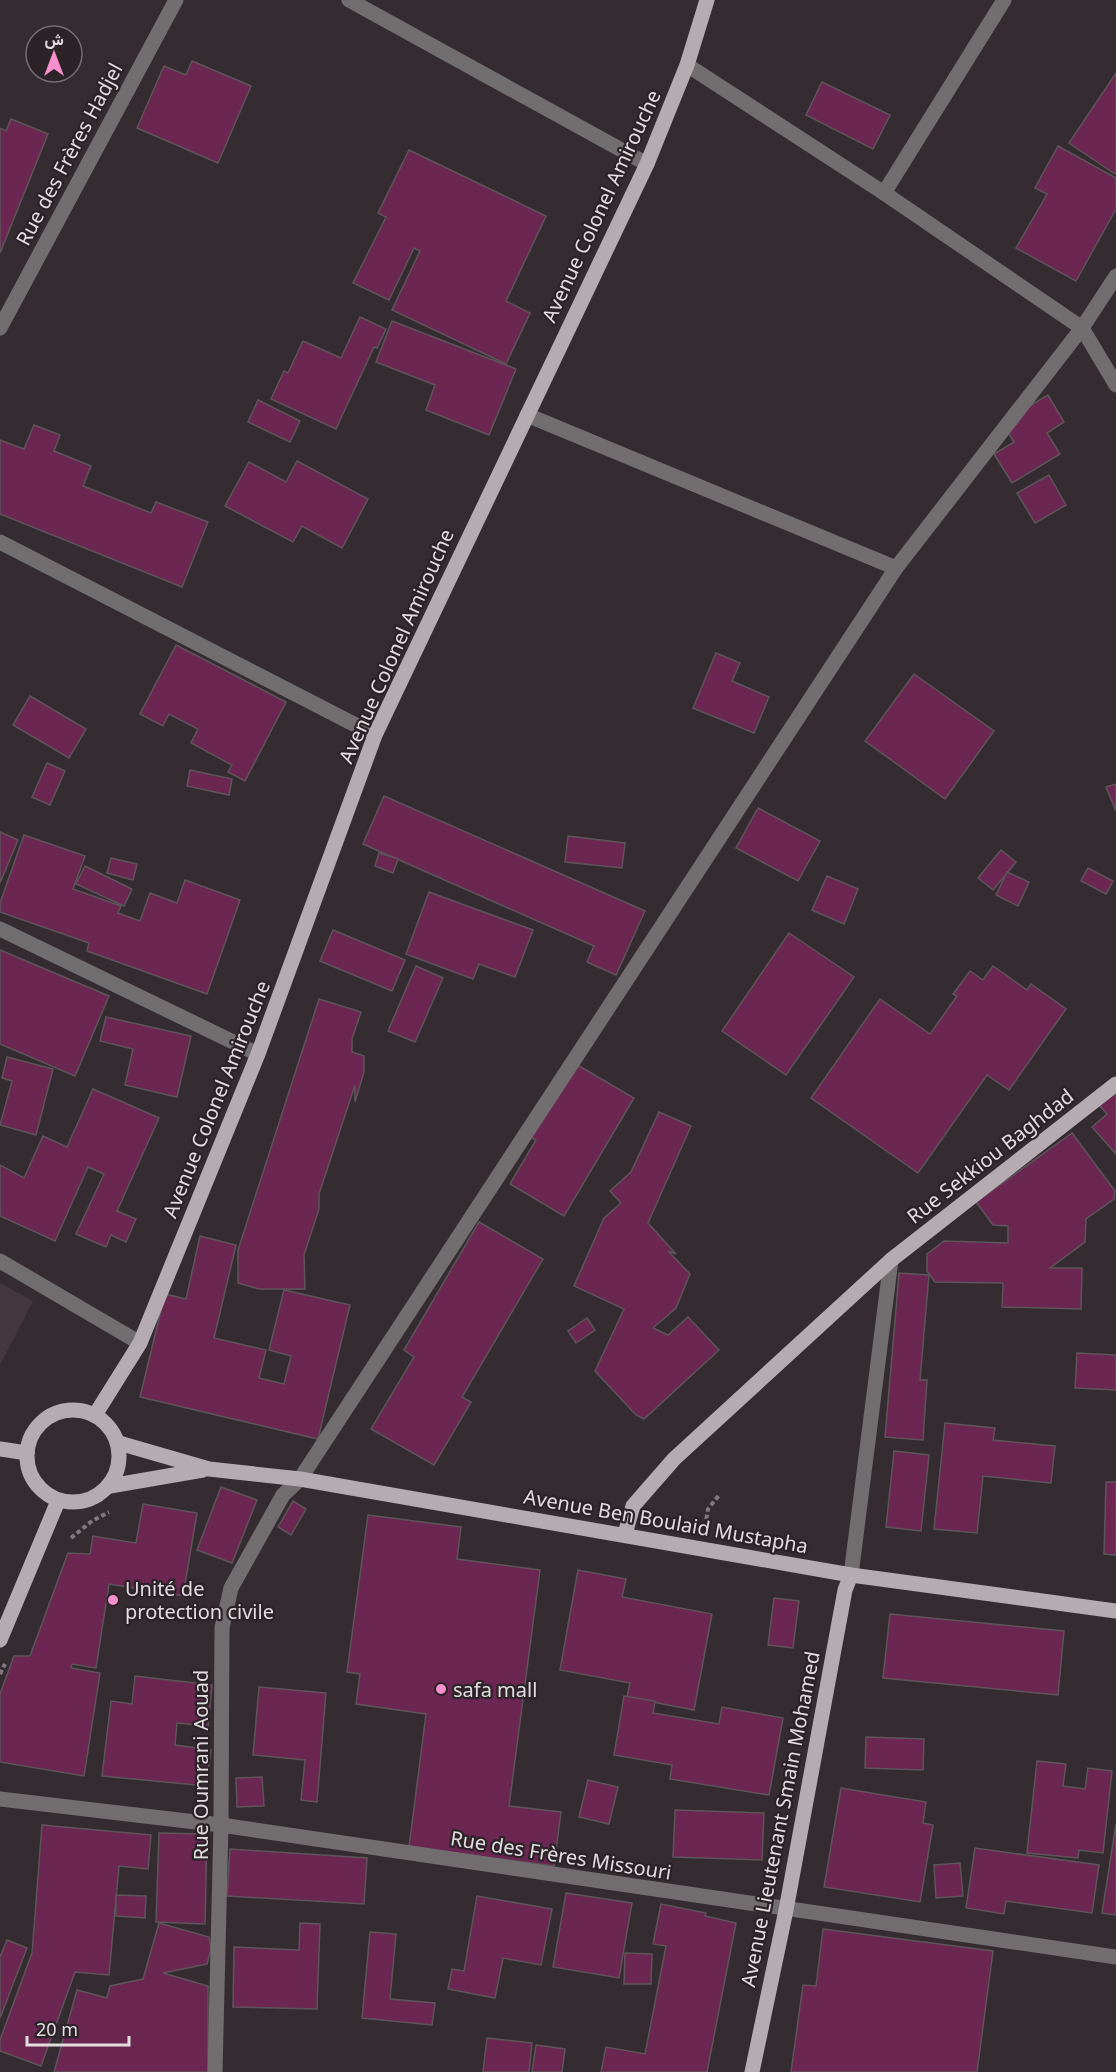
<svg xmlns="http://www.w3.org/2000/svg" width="1116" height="2072" viewBox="0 0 1116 2072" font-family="'Noto Sans',Vazirmatn,sans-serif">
  <rect width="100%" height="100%" fill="#352c31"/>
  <path fill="#45373f" d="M0 1283 33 1301 0 1365Z"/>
  <g fill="#6b2652" stroke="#5e555a" stroke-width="1.5">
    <path d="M192 61 251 86 218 163 137 128 164 66 186 75Z"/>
    <path d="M1116 73V172L1115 174 1069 143Z"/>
    <path d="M822 82 890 115 873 149 806 115Z"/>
    <path d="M11 119 48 134 0 253V128L6 131Z"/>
    <path d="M1058 146 1116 178V209L1076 281 1016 248 1047 194 1035 188Z"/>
    <path d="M409 150 546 216 506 301 530 313 506 364 392 310 420 251 414 248 389 300 353 283 386 217 378 213Z"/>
    <path d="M360 317 386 329 377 348 374 347 336 429 271 399 284 371 288 373 303 341 341 358Z"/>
    <path d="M392 321 516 369 489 435 426 410 435 385 376 362Z"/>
    <path d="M1048 395 1064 422 1047 433 1060 454 1012 483 994 454 1014 442 1002 422Z"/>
    <path d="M258 400 300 421 290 442 248 422Z"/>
    <path d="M34 425 60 435 54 451 91 466 83 486 151 513 156 502 208 522 182 587 0 514V440L24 449Z"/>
    <path d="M297 461 368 499 342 548 302 526 293 542 225 506 249 462 286 482Z"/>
    <path d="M1049 475 1066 505 1035 523 1017 493Z"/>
    <path d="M176 645 286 702 245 781 228 772 232 765 191 743 198 729 169 714 163 726 140 714Z"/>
    <path d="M716 653 740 663 732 681 769 697 754 733 693 708Z"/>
    <path d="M914 674 994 731 945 799 865 741Z"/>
    <path d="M30 696 86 729 69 758 13 725Z"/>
    <path d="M47 763 65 771 50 805 32 797Z"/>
    <path d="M190 770 232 779 229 795 187 786Z"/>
    <path d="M1116 784V811L1106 787Z"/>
    <path d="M384 796 645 911 616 975 587 962 594 946 363 844Z"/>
    <path d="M758 808 820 841 798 881 736 848Z"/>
    <path d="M0 832 18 840 0 883Z"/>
    <path d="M24 835 85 856 73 889 121 906 118 913 140 921 150 893 177 903 185 880 240 900 207 994 87 951 89 943 0 912V903Z"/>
    <path d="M568 836 625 843 622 868 565 862Z"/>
    <path d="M1001 850 1016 862 993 890 978 878Z"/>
    <path d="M379 853 398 859 393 873 375 866Z"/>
    <path d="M111 858 137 864 133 880 107 873Z"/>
    <path d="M85 866 132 889 124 906 76 884Z"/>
    <path d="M1088 868 1113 881 1106 894 1081 881Z"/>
    <path d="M1007 872 1029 882 1018 906 996 895Z"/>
    <path d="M827 876 858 889 844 924 812 910Z"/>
    <path d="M429 892 533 930 515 977 479 964 473 979 406 954Z"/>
    <path d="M333 930 405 960 392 991 320 961Z"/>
    <path d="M789 933 854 977 786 1075 722 1031Z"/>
    <path d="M0 950 109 996 75 1076 0 1044Z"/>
    <path d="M416 966 443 978 415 1042 388 1031Z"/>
    <path d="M993 966 1027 990 1031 984 1066 1009 1009 1090 987 1075 918 1173 811 1098 880 999 930 1034 957 996 953 994 970 971 983 980Z"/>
    <path d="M319 999 361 1012 352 1039V1052L364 1056V1072L355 1102V1085L319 1194V1209L304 1255 305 1289H259L238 1283V1250Z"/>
    <path d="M106 1017 191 1036 177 1097 125 1085 133 1049 100 1041Z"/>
    <path d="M7 1057 53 1069 36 1135 0 1125 12 1081 2 1078Z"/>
    <path d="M574 1063 634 1098 564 1216 510 1184 536 1140 531 1137Z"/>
    <path d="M1116 1078V1154L1092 1127 1107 1114 1093 1098Z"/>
    <path d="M93 1089 159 1118 117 1211 136 1219 126 1242 111 1235 106 1247 76 1234 104 1174 88 1167 55 1241 0 1216V1165L24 1178 43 1136 67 1147Z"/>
    <path d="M659 1112 691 1126 648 1223 676 1254 668 1251 690 1274 676 1308 653 1328 668 1335 688 1317 719 1350 644 1419 636 1415 595 1371 624 1309 574 1286 604 1218 621 1203 610 1191 631 1172Z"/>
    <path d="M1072 1133 1115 1191 1114 1199 1086 1219 1085 1242 1050 1268H1082L1081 1309 1002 1307 1003 1283 935 1282 927 1271V1254L944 1241 1008 1243V1226L993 1225 976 1202Z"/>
    <path d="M479 1222 543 1259 462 1397 471 1402 434 1465 371 1429 414 1357 404 1350Z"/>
    <path d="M200 1236 236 1245 214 1338 266 1350 259 1378 284 1384 291 1356 269 1350 284 1290 350 1305 318 1439 140 1397 165 1294 186 1299Z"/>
    <path d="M899 1273 929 1275 920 1380H927L923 1440 885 1437Z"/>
    <path d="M587 1318 595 1330 576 1343 568 1331Z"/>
    <path d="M1077 1353 1116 1355V1390L1075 1388Z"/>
    <path d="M945 1423 995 1428 993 1440 1055 1446 1051 1483 983 1476 977 1533 934 1529Z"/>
    <path d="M894 1451 929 1455 921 1531 886 1527Z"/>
    <path d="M1106 1482H1116V1555L1104 1554Z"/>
    <path d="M221 1487 257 1500 232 1563 197 1550Z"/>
    <path d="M293 1501 306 1509 291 1535 278 1527Z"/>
    <path d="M143 1504 197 1513 183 1596 109 1584 96 1668 72 1664 71 1668 100 1673 84 1776 0 1762V1694L14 1656H30L68 1553 90 1554 93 1536 136 1543Z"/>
    <path d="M368 1515 461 1527 457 1559 540 1570 509 1806 561 1812 554 1866 409 1847 426 1714 356 1704 360 1674 347 1672Z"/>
    <path d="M578 1570 626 1579 622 1597 712 1614 694 1710 627 1697 630 1683 560 1670Z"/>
    <path d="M774 1598 799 1601 793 1648 768 1645Z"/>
    <path d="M890 1614 1064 1631 1058 1695 883 1678Z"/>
    <path d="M135 1676 212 1685 208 1726 177 1723 175 1745 211 1750 206 1786 102 1776 111 1701 132 1704Z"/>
    <path d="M259 1687 326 1693 317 1802 301 1800 305 1760 253 1755Z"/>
    <path d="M624 1696 655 1701 653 1713 719 1724 722 1707 783 1718 769 1795 670 1779 672 1765 614 1755Z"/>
    <path d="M866 1737 924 1739 923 1770 865 1768Z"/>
    <path d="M1037 1761 1066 1764 1063 1786 1085 1789 1088 1768 1112 1771 1103 1853 1079 1850 1078 1858 1027 1853Z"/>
    <path d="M262 1777 264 1806 237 1807 236 1778Z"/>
    <path d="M588 1780 618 1787 609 1824 579 1817Z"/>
    <path d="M841 1788 926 1802 923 1823 933 1825 920 1902 824 1887Z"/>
    <path d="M675 1810 764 1813 762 1860 673 1857Z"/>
    <path d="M1116 1824V1915L1102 1913Z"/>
    <path d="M42 1825 151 1835 148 1869 119 1866 109 1975 75 1972 41 2066 0 2051V2040L32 1953Z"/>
    <path d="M159 1833 207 1834 205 1924 156 1922Z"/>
    <path d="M975 1848 1099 1865 1092 1913 1006 1901 1004 1914 966 1908Z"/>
    <path d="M230 1849 367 1858 364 1904 227 1896Z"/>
    <path d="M960 1863 963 1896 936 1898 934 1865Z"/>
    <path d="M566 1893 632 1903 619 1978 553 1967Z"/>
    <path d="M116 1895 146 1896 145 1918 116 1916Z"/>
    <path d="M477 1896 552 1909 541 1965 503 1958 495 1998 448 1989 452 1969 464 1971Z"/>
    <path d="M661 1904 706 1913 705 1916 736 1923 707 2072H601L606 2047 645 2054 666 1946 653 1944Z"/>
    <path d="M159 1923 209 1937 211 1949 207 1964 163 1973 208 1986V2072H54L77 1990 107 1998 110 1986 143 1979Z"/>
    <path d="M300 1923 320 1924 317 2009 233 2007 234 1947 299 1950Z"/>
    <path d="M823 1929 993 1951 977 2072H791L803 1985 816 1986Z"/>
    <path d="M370 1932 396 1934 390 1999 435 2003 432 2025 362 2018Z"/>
    <path d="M7 1940 27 1948 0 2018V1957Z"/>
    <path d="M625 1953 652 1954 651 1984H624Z"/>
    <path d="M487 2038 532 2043 529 2072H483Z"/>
    <path d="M536 2045 565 2049 562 2072H532Z"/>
  </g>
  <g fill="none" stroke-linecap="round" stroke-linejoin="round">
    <g stroke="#81797d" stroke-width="4" stroke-dasharray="4.5 3" stroke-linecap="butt">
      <path d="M710 1525 706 1521 708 1509 720 1494"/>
      <path d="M71 1538 92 1521 109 1512"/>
      <path d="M0 1674 5 1664"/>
    </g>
    <g stroke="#726e70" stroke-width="15">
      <path d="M349 0 647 164"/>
      <path d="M687 65 884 193 1082 328 1116 385"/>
      <path d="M884 193 1004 0"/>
      <path d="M0 328 176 0"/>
      <path d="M527 415 896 568"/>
      <path d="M0 542 375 735"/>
      <path d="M0 929 258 1054"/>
      <path d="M0 1261 140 1343"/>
      <path d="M851 1575 891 1260"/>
      <path d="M0 1799 221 1825 1116 1957"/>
      <path d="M215 2072 221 1825 222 1628 231 1588 283 1495 300 1479 896 568 1082 328 1116 276"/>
    </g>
    <g stroke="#b5acb1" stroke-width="15">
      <circle cx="73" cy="1456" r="46"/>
      <path d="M95 1415 140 1343 258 1054 375 735 647 164 687 65 707 0"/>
      <path d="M119 1443 209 1469 300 1479 851 1575 1116 1611"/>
      <path d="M0 1449 27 1453"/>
      <path d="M110 1486 203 1470"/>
      <path d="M625 1534 633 1506 674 1459 891 1260 1116 1084"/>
      <path d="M0 1640 58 1501"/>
      <path d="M752 2072 786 1910 845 1590 851 1575"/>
    </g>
  </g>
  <g fill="#f790cd" stroke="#2b2327" stroke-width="2">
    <circle cx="113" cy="1600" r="6"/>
    <circle cx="441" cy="1689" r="6"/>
  </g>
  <g text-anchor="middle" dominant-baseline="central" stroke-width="4.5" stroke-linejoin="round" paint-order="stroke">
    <g font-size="20" fill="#e3dde0" stroke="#2b2327">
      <text transform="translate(69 154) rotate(-62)">Rue des Frères Hadjel</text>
      <text transform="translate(601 206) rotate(-65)">Avenue Colonel Amirouche</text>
      <text transform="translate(396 646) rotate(-66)">Avenue Colonel Amirouche</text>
      <text transform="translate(216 1099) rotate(-68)">Avenue Colonel Amirouche</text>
      <text transform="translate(990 1156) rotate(-38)">Rue Sekkiou Baghdad</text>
      <text transform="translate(666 1521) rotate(10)">Avenue Ben Boulaid Mustapha</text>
      <text transform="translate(200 1765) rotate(-90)">Rue Oumrani Aouad</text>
      <text transform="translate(780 1819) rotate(-79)">Avenue Lieutenant Smain Mohamed</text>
      <text transform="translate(561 1855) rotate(9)">Rue des Frères Missouri</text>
    </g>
    <g font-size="20" fill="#e3dde0" stroke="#2b2327" text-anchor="start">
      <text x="125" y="1588">Unité de<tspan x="125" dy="23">protection civile</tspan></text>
      <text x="453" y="1689">safa mall</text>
    </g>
  </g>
  <g transform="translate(54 54)"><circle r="28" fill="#2b2327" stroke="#756d71" stroke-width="1.5"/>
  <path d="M0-4.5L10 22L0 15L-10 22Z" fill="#f790cd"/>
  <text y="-9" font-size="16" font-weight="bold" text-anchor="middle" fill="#e3dde0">ش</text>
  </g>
  <path d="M27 2036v9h102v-9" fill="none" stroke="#e3dde0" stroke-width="3"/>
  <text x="36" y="2036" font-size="18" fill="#e3dde0" stroke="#2b2327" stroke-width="4.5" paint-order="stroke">20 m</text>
</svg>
